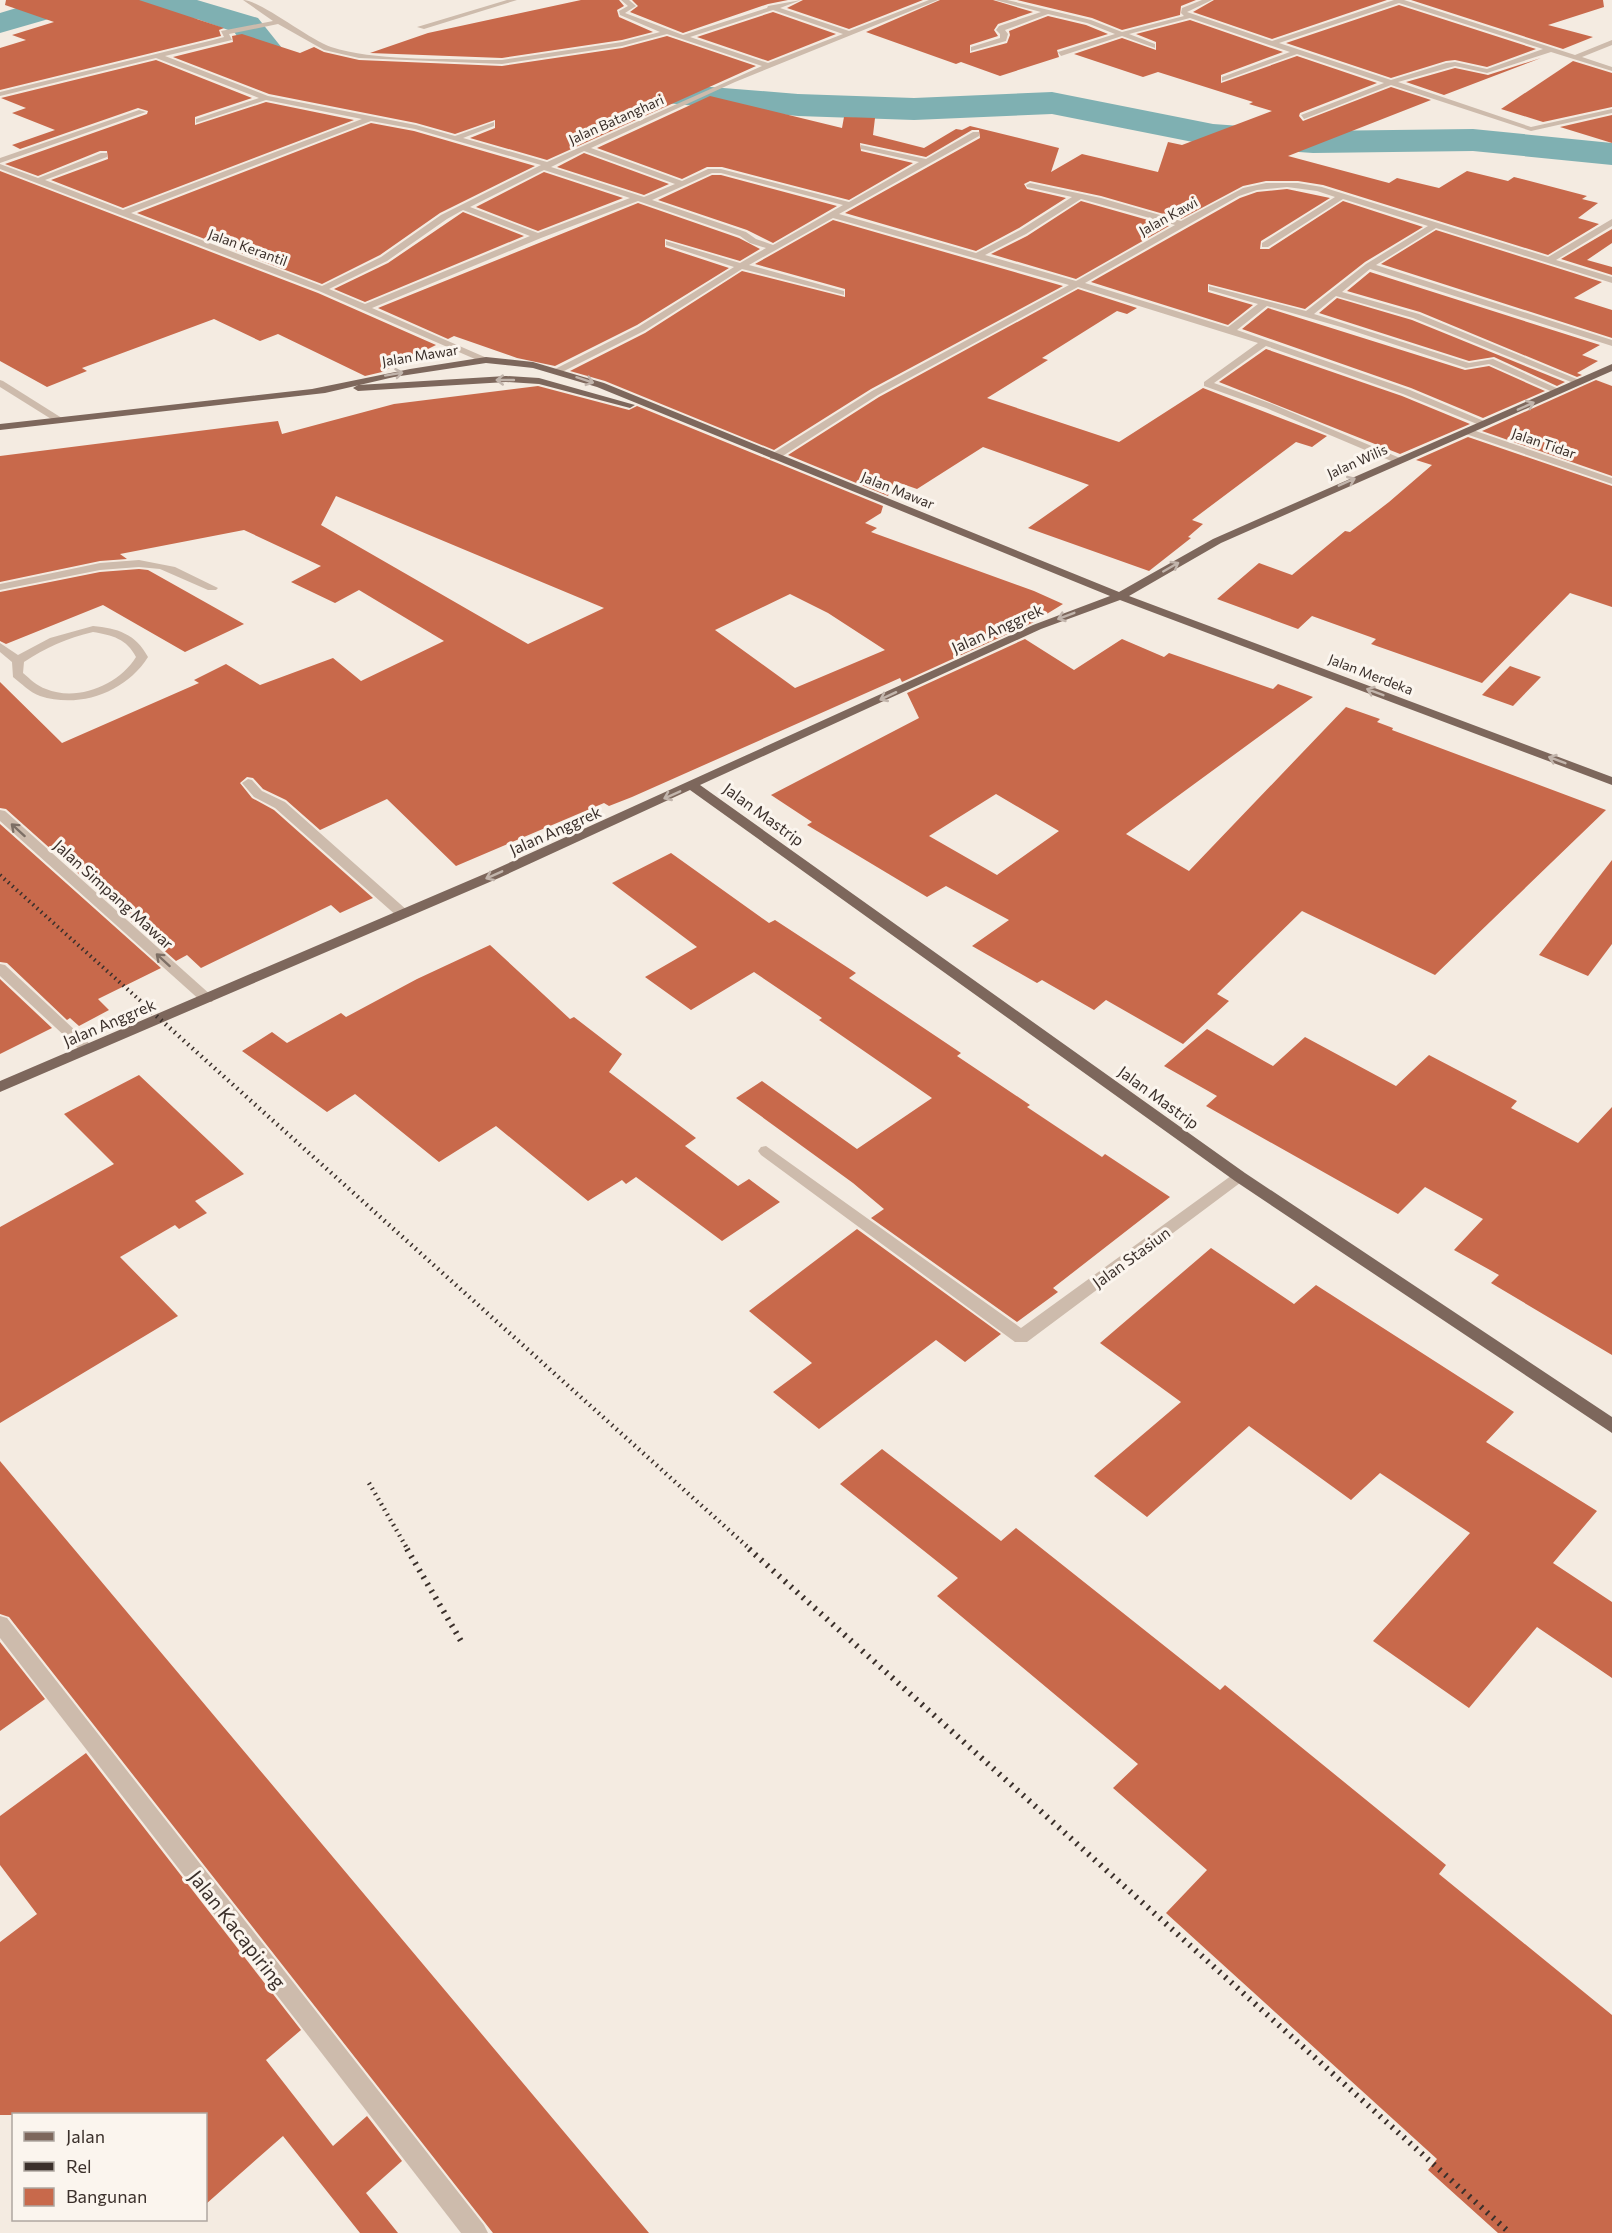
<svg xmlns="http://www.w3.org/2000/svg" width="1612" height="2233" viewBox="0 0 1612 2233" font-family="Commissioner,sans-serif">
  <rect width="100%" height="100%" fill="#f4ebe1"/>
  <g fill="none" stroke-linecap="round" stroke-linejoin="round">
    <g fill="#7fb0b2" fill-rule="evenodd">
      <path d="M43 0H197L258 18 294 63 350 71 355 78 350 85 338 88 271 79 234 32 197 19 136 13 66 14 0 33V13Z"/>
      <path d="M598 78 798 94 914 98 1052 92 1213 124 1313 131 1473 129 1612 143V165L1473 151 1313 153 1213 146 1052 114 914 120 798 116 586 95 581 88 586 81Z"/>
    </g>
  </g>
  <g fill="#c8694b" fill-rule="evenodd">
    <path d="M6 0H139L224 28 219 30 221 36 0 90V48L26 40 12 35 54 22 5 5Z"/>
    <path d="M581 0H619L624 6 617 10 619 17 653 32 622 40 502 58 370 53 428 33Z"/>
    <path d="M632 0H788L768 4 683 33 630 12 638 6Z"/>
    <path d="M803 0H923L849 29 787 8Z"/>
    <path d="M940 0H993L1033 12 998 24 994 30 998 36 970 45V53L1007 43 1010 35 1009 31 1048 16 1086 25 1108 34 1057 50 1059 57 1000 76 961 62 956 64 866 32Z"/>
    <path d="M1017 0H1196L1181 6 1180 15 1122 30 1092 18Z"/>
    <path d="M1214 0H1387L1272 39 1193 12Z"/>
    <path d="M1411 0H1603L1604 7 1548 25 1593 37 1563 49Z"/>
    <path d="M1399 5 1536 49 1487 67 1455 60 1446 61 1391 78 1286 43Z"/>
    <path d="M773 12 836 34 768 61 697 37Z"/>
    <path d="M1190 20 1283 52 1221 75V83L1297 56 1377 83 1300 113 1299 116 1303 121 1391 87 1431 100 1288 156 1389 183 1397 178 1439 188 1467 171 1508 181 1514 177 1587 196 1582 199 1598 203 1578 218 1599 224 1548 255 1323 185 1298 181H1266L1243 186 1181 219 1101 196 1030 181 1024 184 1027 189 1066 198 1019 228 976 251 845 213 980 138 979 130H972L926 157 860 143 861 151 913 163 849 200 722 167H707L682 179 597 148 710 96 842 128 844 117 875 118 873 135 924 148 956 129 962 130 970 126 1059 148 1051 172 1082 154 1158 172 1168 142 1182 145 1272 111 1249 104 1253 102 1158 72 1143 77 1074 54 1122 38 1156 50V42L1136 34Z"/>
    <path d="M242 34 300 53 314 47 324 52 359 60 502 66 622 48 667 36 756 66 547 160 470 138 495 128V120L455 134 416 123 269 94 173 57 233 42 232 36Z"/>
    <path d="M1541 58 1444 95 1406 82 1455 68 1488 75Z"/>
    <path d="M156 60 252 98 195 117V125L266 102 354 120 123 208 51 180 108 159 107 151H100L38 176 5 164 147 114 148 111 138 108 20 149 12 145 55 130 12 113 26 108 1 98Z"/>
    <path d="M1573 61 1612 73V107L1543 122 1501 109Z"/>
    <path d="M1612 115V143L1560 127Z"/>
    <path d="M371 123 414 131 535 166 440 213 380 255 322 284 137 213Z"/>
    <path d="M584 153 669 184 644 195 557 167Z"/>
    <path d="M0 171 318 293 436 345 382 372 365 376 278 334 260 341 214 319 82 368 87 371 47 387 0 361Z"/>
    <path d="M544 172 623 198 538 231 476 207Z"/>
    <path d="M712 175H721L837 206 773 243 747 230 658 200Z"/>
    <path d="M1287 189 1330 198 1261 241 1260 249H1269L1343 201 1423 227 1365 262 1305 309 1208 284V292L1253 305 1228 325 1091 282 1240 198 1257 192Z"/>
    <path d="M1081 201 1169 226 1076 279 991 254 1027 236Z"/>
    <path d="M638 203 739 238 760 249 740 261 665 239V247L729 268 637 325 555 366 517 358 454 336 448 339 378 308Z"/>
    <path d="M463 212 524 236 365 302 334 289 388 263Z"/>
    <path d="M833 220 1063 286 871 389 774 450 605 381 570 371 645 333 742 271 845 297V289L755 264Z"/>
    <path d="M1612 229V243L1587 260 1612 267V275L1561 259Z"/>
    <path d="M1436 230 1602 282 1574 298 1612 310V338L1381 264Z"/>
    <path d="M1370 272 1600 345 1582 355 1598 361 1577 373 1582 375 1577 377 1420 312 1347 291Z"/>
    <path d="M1078 289 1137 308 1127 314 1117 311 1042 358 1048 360 987 398 1119 442 1203 388 1327 436 1312 447 1296 442 1192 520 1203 524 1188 537 1191 538 1149 571 1028 528 1089 485 983 447 917 489 894 481 888 496 788 455 879 397Z"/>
    <path d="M1337 298 1412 320 1565 382 1557 386 1494 357 1469 361 1319 313Z"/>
    <path d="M1268 308 1465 370 1489 366 1545 391 1483 418 1411 388 1242 329Z"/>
    <path d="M1266 349 1402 396 1470 424 1400 454 1219 382Z"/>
    <path d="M1596 380 1612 386V476L1482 431Z"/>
    <path d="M538 386 629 410 637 406 883 506 881 513 865 523 877 528 871 532 1034 591 1063 604 1032 623 902 682 900 678 632 797 609 806 604 803 456 866 387 799 320 830 286 800 263 789 253 778 247 777 240 783 252 798 274 810 373 898 340 913 331 905 201 968 187 955 176 961 6 809 0 808V682L62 743 199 683 194 680 226 664 260 685 333 658 361 681 444 641 359 590 335 603 291 582 321 566 244 530 120 554 127 559 100 561 0 582V456L278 421 282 434 394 404ZM336 496 604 608 528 644 321 525ZM790 594 828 613 885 650 795 688 715 630Z"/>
    <path d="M1468 437 1612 486V607L1570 593 1482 683 1371 644 1376 639 1312 616 1298 629 1217 599 1259 563 1292 575 1345 531 1350 532 1389 502 1432 465 1416 460Z"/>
    <path d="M139 569 148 570 244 624 185 652 103 605 6 644 0 641V592L100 572Z"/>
    <path d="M1025 639 1074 670 1122 639 1164 657 1169 653 1273 689 1278 684 1313 697 1126 834 1189 871 1346 707 1380 719 1377 722 1393 728 1392 730 1606 810 1435 975 1302 911 1217 994 1229 1001 1183 1044 1106 1000 1094 1010 1042 980 1037 983 972 946 1009 920 946 886 927 897 807 825 812 822 771 795 919 718 907 693ZM996 794 1059 831 997 875 929 836Z"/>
    <path d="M1510 666 1541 677 1513 706 1482 695Z"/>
    <path d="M0 824 161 968 98 999 109 1010 79 1026 70 1018 67 1020 7 963 0 962Z"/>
    <path d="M671 853 769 923 775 920 856 973 849 978 961 1053 957 1056 1030 1105 1027 1107 1102 1157 1105 1154 1170 1197 1053 1288 1058 1292 1017 1322 871 1218 884 1209 853 1183 736 1098 762 1081 857 1149 932 1098 819 1020 822 1018 754 972 691 1010 645 977 697 947 612 883Z"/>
    <path d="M1612 860V944L1588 976 1539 955Z"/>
    <path d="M490 945 570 1019 574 1017 622 1054 609 1072 696 1138 685 1146 738 1186 749 1179 780 1202 722 1241 636 1177 626 1184 622 1180 588 1201 496 1126 439 1162 355 1094 327 1112 242 1051 272 1032 287 1043 341 1013 346 1017 417 979Z"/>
    <path d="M0 979 52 1028 0 1054Z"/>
    <path d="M1207 1029 1273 1066 1305 1037 1396 1086 1429 1055 1517 1101 1511 1108 1578 1143 1612 1107V1355L1491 1283 1499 1275 1454 1250 1483 1219 1425 1187 1398 1214 1206 1106 1217 1096 1164 1066Z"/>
    <path d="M139 1075 244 1174 195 1201 207 1213 179 1229 175 1225 120 1257 178 1316 0 1423V1227L114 1164 64 1114Z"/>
    <path d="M857 1229 1001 1334 965 1362 936 1340 819 1429 773 1392 812 1363 749 1311Z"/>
    <path d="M1211 1248 1294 1304 1316 1285 1514 1412 1486 1442 1597 1511 1553 1563 1612 1602V1678L1537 1627 1469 1708 1373 1641 1470 1533 1380 1473 1351 1500 1249 1426 1147 1517 1094 1476 1181 1402 1100 1343Z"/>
    <path d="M882 1449 1001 1541 1016 1528 1220 1690 1225 1685 1446 1865 1439 1874 1612 2015V2233H1498L1428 2170 1437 2159 1166 1913 1207 1870 1113 1788 1138 1764 937 1596 958 1578 840 1484Z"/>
    <path d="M0 1461 649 2233H493L9 1617 0 1614Z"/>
    <path d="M0 1642 45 1699 0 1731Z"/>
    <path d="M86 1753 301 2030 266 2060 333 2146 367 2116 402 2161 366 2193 398 2233H360L283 2136 206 2204V2115H0V1942L37 1914 0 1865V1816Z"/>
  </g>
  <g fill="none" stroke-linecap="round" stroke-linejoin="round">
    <g fill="#cdbbac" fill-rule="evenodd">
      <path d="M243 0C260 0 308 39 331 47 375 61 437 58 483 60H502L622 42 660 32 620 15 619 11 628 6 621 0H629L636 6 625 13 683 35 767 8 768 6 801 0 780 8 849 31 929 0H938L735 82 591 148 682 181 708 169H721L849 202 919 162 861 149V145L926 159 973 132H979V136L839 214 976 253 1020 230 1072 197 1027 187 1026 185 1030 183 1101 198 1181 221 1243 188 1266 183H1298L1322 187 1548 257 1612 219V226L1556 260 1612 277V283L1436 228 1376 265 1612 340V346L1370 269 1342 292 1419 314 1584 382 1576 384 1413 318 1336 296 1314 314 1469 363 1493 359 1563 391 1555 393 1489 364 1466 368 1341 327 1267 306 1237 330 1410 390 1491 424 1482 426 1403 394 1266 346 1214 383 1272 404 1400 458V462L1396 463 1266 408 1204 386V382L1258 343 1078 287 878 395 778 459H770V455L872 391 1069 285 833 218 749 265 844 291V295L742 269 644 331 558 374 555 373V369L638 327 734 267 666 245V241L740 263 766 248 750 243 740 236 638 201 541 238 372 308 487 358 489 360 484 363 319 291 0 169V164L38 178 101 153H107V157L45 180 123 210 362 119 266 100 196 123V119L259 98 156 58 0 96V92L213 40 224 37 221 31 273 21ZM773 10 843 34 768 63 690 37ZM278 24 324 50 359 58 502 64 622 46 667 34 762 66 547 162 463 138 494 126V122L455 136 416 125 268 96 165 56 232 40 229 34ZM371 121 415 129 541 165 441 215 381 257 322 286 131 213ZM584 151 675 184 644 197 551 167ZM544 170 630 198 538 233 470 207ZM712 173H721L843 205 773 245 756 239 746 232 652 200ZM1287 187 1317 191 1335 197 1262 243V247H1268L1343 199 1428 226 1366 264 1306 311 1209 286V290L1258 304 1228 327 1085 283 1239 196 1257 190ZM1081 199 1175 225 1076 281 985 255 1026 234ZM463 210 530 236 365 304 329 289 387 261 447 219Z"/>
      <path d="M507 0H517L424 29 417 27Z"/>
      <path d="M995 0H1007L1091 20 1122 32 1184 16 1181 13 1182 8 1202 0H1212L1187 12 1272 41 1394 0H1404L1575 55 1612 40V45L1582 57 1612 67V71L1551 52 1487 73 1455 66 1398 82 1531 127 1612 109V113L1531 131 1391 85 1304 119 1301 115 1384 83 1297 54 1222 81V77L1290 52 1190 18 1129 34 1155 44V48L1122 36 1061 56 1058 52 1115 34 1087 23 1048 14 1005 30 1008 34 1006 41 971 51V47L1000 38V34L996 30 999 26 1041 12ZM1399 3 1543 49 1487 69 1455 62 1446 63 1391 80 1279 43Z"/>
      <path d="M139 110 146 112 0 163V158Z"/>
      <path d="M0 380 3 381 65 420 56 422 0 387Z"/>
      <path d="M1467 428 1612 478V484L1463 433 1462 431Z"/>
      <path d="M139 560 175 567 218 588 216 590H208L160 569 139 567 100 570 0 590V584L100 563Z"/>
      <path d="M93 626C117 628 136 634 148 657 126 692 80 709 40 696 29 692 21 683 13 677L12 662 0 652V643L18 655 50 638ZM93 632C112 635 127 639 136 657 119 685 77 702 46 689 37 686 30 679 23 673L24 662C45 648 67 638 93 632Z"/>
      <path d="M248 779 252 780 262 791 285 802 408 911 410 914 408 917H398L275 808 254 797 242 783Z"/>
      <path d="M0 810 5 811 212 996 214 999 212 1002H202L0 821Z"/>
      <path d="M0 964 5 965 92 1046 94 1049 92 1052H82L0 976Z"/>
      <path d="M766 1146 1021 1328 1235 1173 1240 1171 1248 1177 1027 1342H1015L761 1155 758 1151 761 1147Z"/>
      <path d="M0 1616 7 1618 484 2225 488 2233H461L0 1638Z"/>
    </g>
    <g fill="#7d675c" fill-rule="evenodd">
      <path d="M486 357 533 362 604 383 1119 592 1213 539 1612 364V371L1221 543 1129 596 1612 777V785L1120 600 1041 629 700 785 1245 1173 1612 1417V1433L1235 1181 690 790 499 878 0 1092V1081L489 872 1033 625 1110 596 597 387 533 368 486 363 394 377 325 393 0 430V424L312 389 410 369Z"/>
      <path d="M506 376 539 378 635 405 630 408 539 384 506 382 358 391 353 388 358 385Z"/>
    </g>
    <path stroke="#3b302b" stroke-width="4" stroke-dasharray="1.5 4" stroke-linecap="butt" d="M0 875 154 1013"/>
    <g stroke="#3b302b" stroke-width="4.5" stroke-dasharray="1.5 4.5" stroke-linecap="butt">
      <path d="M152 1012 751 1550"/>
      <path d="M369 1483 408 1550"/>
    </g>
    <g stroke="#3b302b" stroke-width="6" stroke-dasharray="2 6" stroke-linecap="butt">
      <path d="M407 1549 461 1641"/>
      <path d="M749 1549 1510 2233"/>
    </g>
  </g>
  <defs><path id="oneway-shaft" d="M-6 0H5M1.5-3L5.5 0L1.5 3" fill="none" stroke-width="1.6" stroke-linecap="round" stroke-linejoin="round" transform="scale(1.5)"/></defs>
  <g stroke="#c2b5ac">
    <use href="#oneway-shaft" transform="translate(394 374) rotate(-10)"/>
    <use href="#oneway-shaft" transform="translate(505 380) rotate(-180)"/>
    <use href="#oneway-shaft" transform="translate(585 380) rotate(18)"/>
    <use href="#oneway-shaft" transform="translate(1526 406) rotate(-24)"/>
    <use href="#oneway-shaft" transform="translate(1347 482) rotate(-24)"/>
    <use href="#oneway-shaft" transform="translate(1171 567) rotate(-30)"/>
    <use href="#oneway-shaft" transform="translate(1066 616) rotate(159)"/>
    <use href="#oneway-shaft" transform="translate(1375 692) rotate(-159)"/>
    <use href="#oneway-shaft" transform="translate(888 696) rotate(155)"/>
    <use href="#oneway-shaft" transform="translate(1557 760) rotate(-159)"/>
    <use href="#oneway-shaft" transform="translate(672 795) rotate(156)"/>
    <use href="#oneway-shaft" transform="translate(494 875) rotate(156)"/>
  </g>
  <g stroke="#7d6f65">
    <use href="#oneway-shaft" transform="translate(18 830) rotate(-138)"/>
    <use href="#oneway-shaft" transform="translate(163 960) rotate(-138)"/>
  </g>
  <g text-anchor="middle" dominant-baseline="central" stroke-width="6" stroke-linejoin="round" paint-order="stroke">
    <g font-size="14" fill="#3b302b" stroke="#fbf5ee">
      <text transform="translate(616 119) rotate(-24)">Jalan Batanghari</text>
      <text transform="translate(1168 216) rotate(-29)">Jalan Kawi</text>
      <text transform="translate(248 247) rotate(20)">Jalan Kerantil</text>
      <text transform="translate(420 355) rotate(-9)">Jalan Mawar</text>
      <text transform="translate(1544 443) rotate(19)">Jalan Tidar</text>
      <text transform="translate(1357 461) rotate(-24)">Jalan Wilis</text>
      <text transform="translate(898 490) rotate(22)">Jalan Mawar</text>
      <text transform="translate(1371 674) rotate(21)">Jalan Merdeka</text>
    </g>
    <g font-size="16" fill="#3b302b" stroke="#fbf5ee">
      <text transform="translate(997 628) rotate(-24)">Jalan Anggrek</text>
      <text transform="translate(764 814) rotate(36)">Jalan Mastrip</text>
      <text transform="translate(555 830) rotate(-24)">Jalan Anggrek</text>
      <text transform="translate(114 894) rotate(42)">Jalan Simpang Mawar</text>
      <text transform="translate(109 1022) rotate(-23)">Jalan Anggrek</text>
      <text transform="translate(1159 1097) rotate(36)">Jalan Mastrip</text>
      <text transform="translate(1131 1257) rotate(-36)">Jalan Stasiun</text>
    </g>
    <g font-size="20" fill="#3b302b" stroke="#fbf5ee">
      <text transform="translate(238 1929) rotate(52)">Jalan Kacapiring</text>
    </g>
  </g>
  <rect x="12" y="2113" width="195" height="108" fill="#fbf5ee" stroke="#aea6a0" stroke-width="1.5"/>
  <rect x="24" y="2132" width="30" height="9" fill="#7d675c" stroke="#aea6a0" stroke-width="1.5"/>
  <text x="66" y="2143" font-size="18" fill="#3b302b">Jalan</text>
  <rect x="24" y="2162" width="30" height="9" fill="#3b302b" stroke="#aea6a0" stroke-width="1.5"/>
  <text x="66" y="2173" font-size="18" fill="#3b302b">Rel</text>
  <rect x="24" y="2188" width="30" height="18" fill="#c8694b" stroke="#aea6a0" stroke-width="1.5"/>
  <text x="66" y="2203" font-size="18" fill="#3b302b">Bangunan</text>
</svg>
